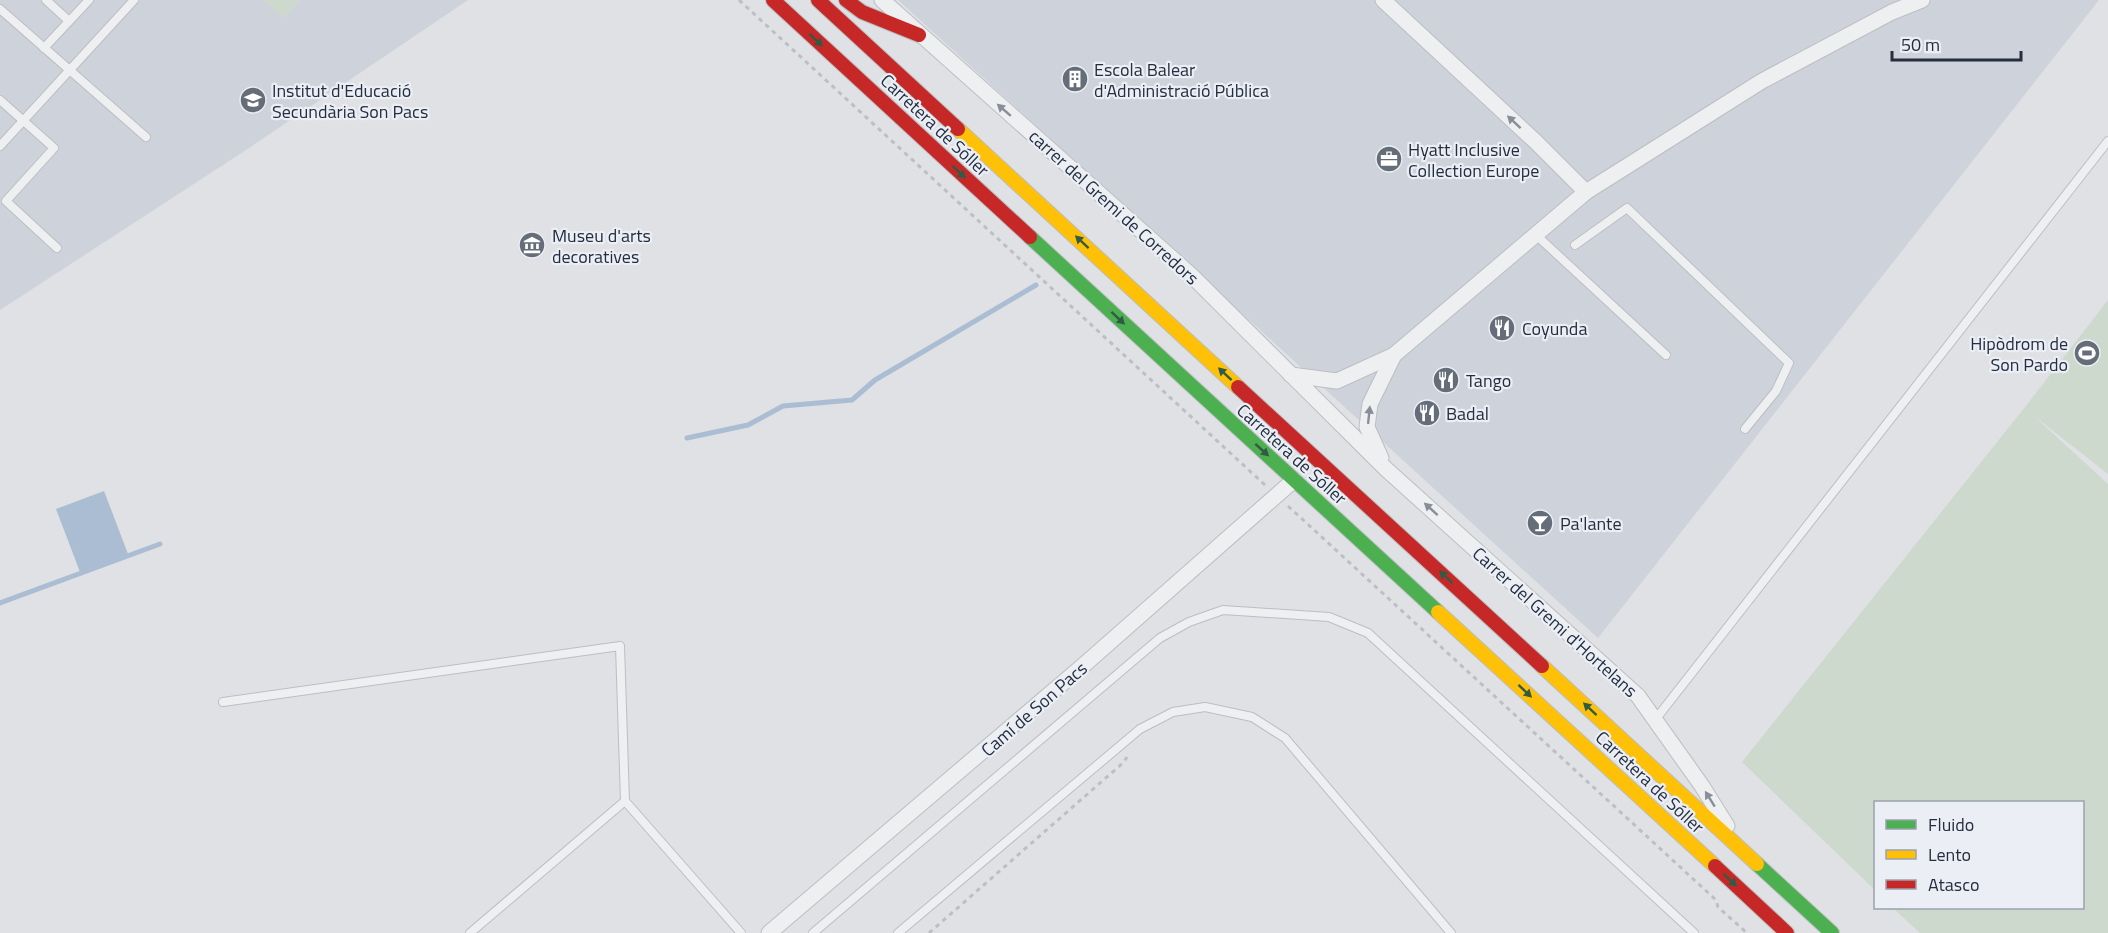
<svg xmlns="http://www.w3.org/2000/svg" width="2108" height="933" viewBox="0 0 2108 933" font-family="'Titillium Web',sans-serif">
  <rect width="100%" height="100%" fill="#dfe1e4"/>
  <g fill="#ced2da">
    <path d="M0 0H468L243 152 0 310Z"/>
    <path d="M898 0H2099L1598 638Z"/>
  </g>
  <g fill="#ced9ce">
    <path d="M263 0H300L284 18Z"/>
    <path d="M2108 300V474L2034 416 2108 484V933H1920L1893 908H2082V802H1876L1875 890 1742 762 2025 407Z"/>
  </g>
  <path fill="#aabdd2" d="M104 491 128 554 80 572 56 509Z"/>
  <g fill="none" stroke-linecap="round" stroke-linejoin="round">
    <g stroke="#aabdd2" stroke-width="5">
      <path d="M687 438 748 425 783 406 852 400 875 380 1036 285"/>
      <path d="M0 603 160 544"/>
    </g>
    <defs>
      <g id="lane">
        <path d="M46 0 69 21"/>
        <path d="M0 9 146 137"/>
        <path d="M44 48 89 0"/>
        <path d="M0 100 54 148 6 201 57 248"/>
        <path d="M0 146 134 0"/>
        <path d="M1535 234 1666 355"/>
        <path d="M1575 245 1627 208 1789 363 1776 391 1745 429"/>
        <path d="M223 702 620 646 625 801 741 933"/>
        <path d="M1655 720 2108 141"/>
        <path d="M470 933 625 801"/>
        <path d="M813 933 1160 638 1189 622 1223 610 1329 617 1368 633 1694 933"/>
        <path d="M898 933 1140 729 1173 712 1205 707 1252 717 1285 738 1451 933"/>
      </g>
      <g id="street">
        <path d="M882 0 1192 276 1386 469 1638 696 1702 786 1727 826"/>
        <path d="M1383 0 1536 142 1586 192"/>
        <path d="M1394 355 1586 192 1762 81 1892 12 1922 0"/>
        <path d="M1291 375 1337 381 1394 355 1370 404 1367 427 1381 458"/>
        <path d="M769 933 1085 664 1294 480"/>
      </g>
      <g id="fast">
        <path d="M1030 237 1438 612"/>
        <path d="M1757 864 1832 933"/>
      </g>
      <g id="slow">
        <path d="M958 129 1238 387"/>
        <path d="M1438 612 1715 866"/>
        <path d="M1542 666 1757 864"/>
      </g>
      <g id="jam">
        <path d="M773 0 1030 237"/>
        <path d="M818 0 958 129"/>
        <path d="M846 0 862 12 919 35"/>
        <path d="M1238 387 1542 666"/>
        <path d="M1715 866 1787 933"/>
      </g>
    </defs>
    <use href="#lane" stroke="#bcbec2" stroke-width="10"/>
    <use href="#street" stroke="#bcbec2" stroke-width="17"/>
    <use href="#fast" stroke="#babec2" stroke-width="16"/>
    <use href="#slow" stroke="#babec2" stroke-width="16"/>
    <use href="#jam" stroke="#babec2" stroke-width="16"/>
    <g stroke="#bdbfc4" stroke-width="3" stroke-dasharray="4.5 4.5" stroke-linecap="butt">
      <path d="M739 0 1265 485"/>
      <path d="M1288 506 1716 900 1718 907 1747 933"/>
      <path d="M929 933 1124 762 1127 757"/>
    </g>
    <use href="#lane" stroke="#eeeff1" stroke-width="8"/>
    <use href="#street" stroke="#eeeff1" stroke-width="15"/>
    <use href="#fast" stroke="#4caf50" stroke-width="14"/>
    <use href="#slow" stroke="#ffc107" stroke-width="14"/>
    <use href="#jam" stroke="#c62828" stroke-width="14"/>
  </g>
  <defs><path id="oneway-solid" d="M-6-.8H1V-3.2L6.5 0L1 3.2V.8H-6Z" transform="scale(1.5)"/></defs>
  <g fill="#325b45">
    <use href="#oneway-solid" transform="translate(816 40) rotate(43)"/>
    <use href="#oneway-solid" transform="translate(959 172) rotate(43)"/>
    <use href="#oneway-solid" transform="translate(1082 242) rotate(-137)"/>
    <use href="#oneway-solid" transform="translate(1118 318) rotate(43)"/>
    <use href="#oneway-solid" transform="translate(1225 374) rotate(-137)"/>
    <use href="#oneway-solid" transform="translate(1262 450) rotate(42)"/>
    <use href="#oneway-solid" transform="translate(1446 577) rotate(-137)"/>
    <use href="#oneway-solid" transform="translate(1525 691) rotate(43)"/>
    <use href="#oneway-solid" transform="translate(1590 709) rotate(-137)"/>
    <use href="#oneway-solid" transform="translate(1730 880) rotate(43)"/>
  </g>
  <g fill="#898e98">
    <use href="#oneway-solid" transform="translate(1004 110) rotate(-139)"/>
    <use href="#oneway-solid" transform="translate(1514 122) rotate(-137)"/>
    <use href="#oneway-solid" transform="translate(1369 415) rotate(-84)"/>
    <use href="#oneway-solid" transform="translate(1431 509) rotate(-138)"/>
    <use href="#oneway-solid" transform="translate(1710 799) rotate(-122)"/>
  </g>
  <defs>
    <symbol id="building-disc" viewBox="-11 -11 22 22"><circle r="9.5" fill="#656d79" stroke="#ebeff5"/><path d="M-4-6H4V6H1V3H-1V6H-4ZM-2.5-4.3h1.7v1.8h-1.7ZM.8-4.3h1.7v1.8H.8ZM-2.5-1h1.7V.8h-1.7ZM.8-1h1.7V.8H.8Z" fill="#fff"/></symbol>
    <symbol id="school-disc" viewBox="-11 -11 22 22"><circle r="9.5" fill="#656d79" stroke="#ebeff5"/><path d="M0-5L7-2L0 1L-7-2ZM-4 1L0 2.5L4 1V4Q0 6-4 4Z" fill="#fff"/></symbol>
    <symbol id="office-disc" viewBox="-11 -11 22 22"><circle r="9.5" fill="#656d79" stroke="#ebeff5"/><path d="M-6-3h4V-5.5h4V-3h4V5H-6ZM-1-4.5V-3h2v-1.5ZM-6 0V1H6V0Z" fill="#fff"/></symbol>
    <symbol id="museum-disc" viewBox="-11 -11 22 22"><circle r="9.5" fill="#656d79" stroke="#ebeff5"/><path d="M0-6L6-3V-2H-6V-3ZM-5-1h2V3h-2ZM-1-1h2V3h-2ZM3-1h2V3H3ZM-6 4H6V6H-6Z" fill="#fff"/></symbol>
    <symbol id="restaurant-disc" viewBox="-11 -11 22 22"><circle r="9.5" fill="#656d79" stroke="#ebeff5"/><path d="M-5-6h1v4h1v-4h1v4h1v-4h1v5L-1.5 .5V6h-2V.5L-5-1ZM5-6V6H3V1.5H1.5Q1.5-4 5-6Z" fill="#fff"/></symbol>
    <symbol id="stadium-disc" viewBox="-11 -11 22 22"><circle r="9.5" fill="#656d79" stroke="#ebeff5"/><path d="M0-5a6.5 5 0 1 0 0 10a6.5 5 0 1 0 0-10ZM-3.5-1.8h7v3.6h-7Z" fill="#fff"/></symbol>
    <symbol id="bar-disc" viewBox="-11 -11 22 22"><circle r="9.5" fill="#656d79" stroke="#ebeff5"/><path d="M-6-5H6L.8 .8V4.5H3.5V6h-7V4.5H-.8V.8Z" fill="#fff"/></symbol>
  </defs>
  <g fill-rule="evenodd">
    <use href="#building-disc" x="1060" y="64" width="30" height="30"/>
    <use href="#school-disc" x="238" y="85" width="30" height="30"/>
    <use href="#office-disc" x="1374" y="144" width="30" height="30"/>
    <use href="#museum-disc" x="517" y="230" width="30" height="30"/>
    <use href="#restaurant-disc" x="1487" y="313" width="30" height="30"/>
    <use href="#stadium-disc" x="2072" y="338" width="30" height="30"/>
    <use href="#restaurant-disc" x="1431" y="365" width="30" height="30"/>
    <use href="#restaurant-disc" x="1412" y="398" width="30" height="30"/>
    <use href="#bar-disc" x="1525" y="508" width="30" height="30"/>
  </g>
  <g text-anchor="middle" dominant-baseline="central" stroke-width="4.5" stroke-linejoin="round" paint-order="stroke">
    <g font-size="18" fill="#242e3f" stroke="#ebeff5" text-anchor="start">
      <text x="1094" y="69">Escola Balear<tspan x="1094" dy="21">d'Administració Pública</tspan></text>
      <text x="272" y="90">Institut d'Educació<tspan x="272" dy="21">Secundària Son Pacs</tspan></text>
      <text x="1408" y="149">Hyatt Inclusive<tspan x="1408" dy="21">Collection Europe</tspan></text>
      <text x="552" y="235">Museu d'arts<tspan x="552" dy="21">decoratives</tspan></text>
      <text x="1522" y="328">Coyunda</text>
      <text x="2068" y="343" text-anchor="end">Hipòdrom de<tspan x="2068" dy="21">Son Pardo</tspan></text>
      <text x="1466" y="380">Tango</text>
      <text x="1446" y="413">Badal</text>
      <text x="1560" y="523">Pa'lante</text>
    </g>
    <g font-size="18" fill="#242e3f" stroke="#ebeff5">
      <text transform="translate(935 125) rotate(43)">Carretera de Sóller</text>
      <text transform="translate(1114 207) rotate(42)">carrer del Gremi de Corredors</text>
      <text transform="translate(1292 454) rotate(42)">Carretera de Sóller</text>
      <text transform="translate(1555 622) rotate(42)">Carrer del Gremi d'Hortelans</text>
      <text transform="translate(1034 709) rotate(-41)">Camí de Son Pacs</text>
      <text transform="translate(1650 782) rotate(43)">Carretera de Sóller</text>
    </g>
  </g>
  <rect x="1874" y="801" width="210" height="108" fill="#ebeff5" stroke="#9ba2ac" stroke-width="1.5"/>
  <rect x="1886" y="820" width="30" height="9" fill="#4caf50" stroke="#9ba2ac" stroke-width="1.5"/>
  <text x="1928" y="831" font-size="18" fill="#242e3f">Fluido</text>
  <rect x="1886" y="850" width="30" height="9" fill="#ffc107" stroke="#9ba2ac" stroke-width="1.5"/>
  <text x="1928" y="861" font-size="18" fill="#242e3f">Lento</text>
  <rect x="1886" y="880" width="30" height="9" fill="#c62828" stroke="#9ba2ac" stroke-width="1.5"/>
  <text x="1928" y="891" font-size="18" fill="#242e3f">Atasco</text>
  <path d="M1892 51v9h129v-9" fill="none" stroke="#242e3f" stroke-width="3"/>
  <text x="1901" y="51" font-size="18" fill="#242e3f" stroke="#ebeff5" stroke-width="4.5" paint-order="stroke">50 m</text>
</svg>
